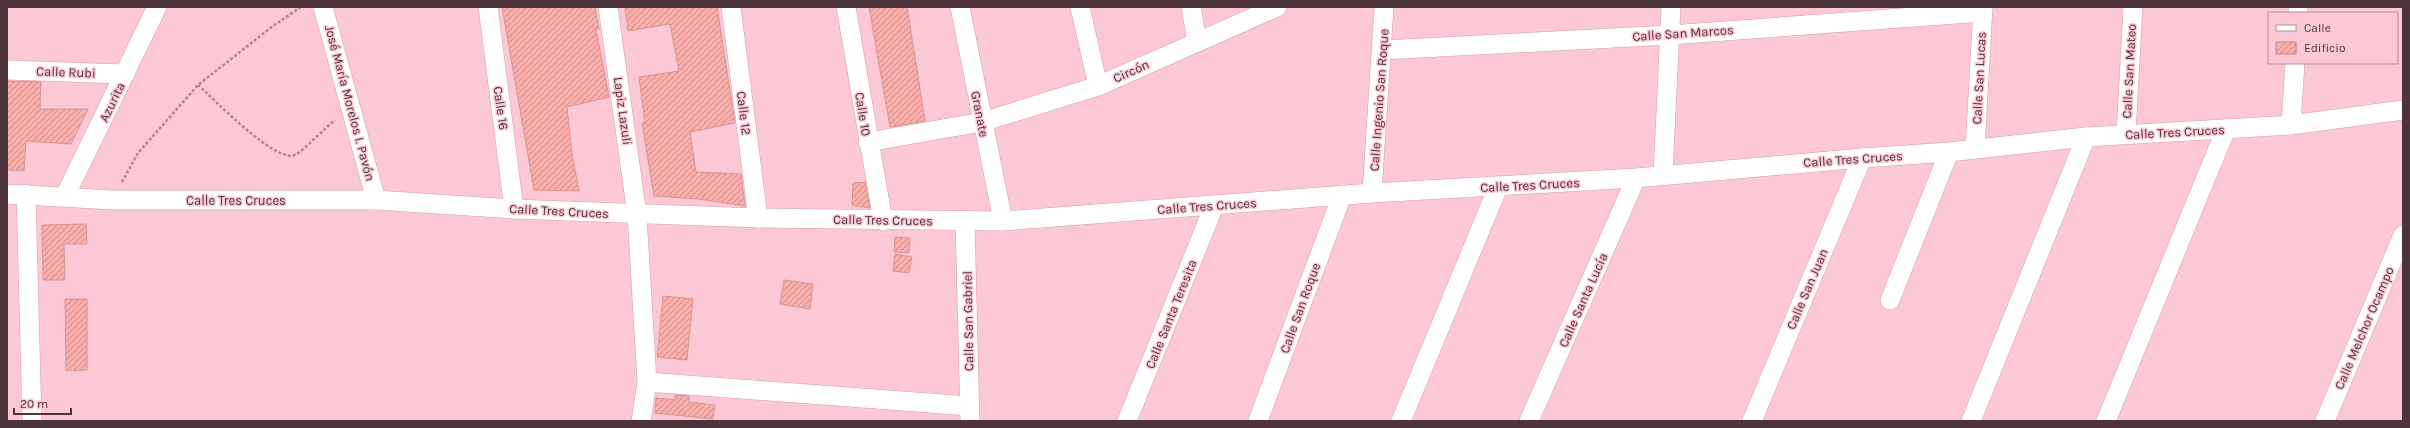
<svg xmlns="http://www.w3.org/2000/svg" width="2410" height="428" viewBox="0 0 2410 428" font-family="Karla,sans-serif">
  <defs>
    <pattern id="building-hatch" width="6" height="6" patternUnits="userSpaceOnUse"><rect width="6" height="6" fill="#f8aeaa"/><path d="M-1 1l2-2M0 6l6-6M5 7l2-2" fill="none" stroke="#cb8e8b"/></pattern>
  </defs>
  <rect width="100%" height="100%" fill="#fcc8d5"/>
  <g fill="url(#building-hatch)" stroke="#d59794">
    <path d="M502 7H595L599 29H596L609 97 567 107 572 154 579 191 534 190Z"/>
    <path d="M625 7H717L735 123 690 132 696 172 741 174 745 206 699 199 654 196 642 123H645L639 77 679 71 670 24 628 31Z"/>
    <path d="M869 7H907L925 121 890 127Z"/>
    <path d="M7 81 41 82 40 109H88L71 144 26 141 24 171 7 170Z"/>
    <path d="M865 182 870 208 852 205 853 183Z"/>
    <path d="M86 224 87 244H64L65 280H43L42 225Z"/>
    <path d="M895 237 910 238 909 253 894 252Z"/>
    <path d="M895 254 912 257 909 273 893 271Z"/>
    <path d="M784 280 813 284 810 309 780 304Z"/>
    <path d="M663 296 693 299 687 360 657 357Z"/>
    <path d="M65 299H87V370L66 371Z"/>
    <path d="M675 395 689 396V402L715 405 713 419 655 413 656 398 675 400Z"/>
  </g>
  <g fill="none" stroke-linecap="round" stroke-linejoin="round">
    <defs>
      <g id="minor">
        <path d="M323 7 376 200"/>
        <path d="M488 7 514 209"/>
        <path d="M608 7 637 215 647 382 641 421"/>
        <path d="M731 7 758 218"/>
        <path d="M846 7 883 221"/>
        <path d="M960 7 1003 221"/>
        <path d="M1080 7 1098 86"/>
        <path d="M1191 7 1197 41"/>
        <path d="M2298 13V7"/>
        <path d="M1383 50 1670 35 1983 12"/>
        <path d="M7 70 125 74"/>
        <path d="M2291 125 2295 63"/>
        <path d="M2126 134 2133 7"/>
        <path d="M868 142 982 122 1098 86 1277 7"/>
        <path d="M1975 149 1983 7"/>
        <path d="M1663 175 1671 7"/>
        <path d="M1372 193 1384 7"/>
        <path d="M7 194 112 200H376L514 209 758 218 1003 221 1372 193 1636 178 1862 158 1949 152 2086 137 2291 125 2403 110"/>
        <path d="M26 194 32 421"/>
        <path d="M65 196 157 7"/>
        <path d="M965 221 970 421"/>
        <path d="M1890 300 1949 152"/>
        <path d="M647 382 969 406"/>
        <path d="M1127 421 1214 206"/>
        <path d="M1258 421 1342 195"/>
        <path d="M1401 421 1498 187"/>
        <path d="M1529 421 1636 178"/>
        <path d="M1752 421 1862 158"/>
        <path d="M1971 421 2086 137"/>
        <path d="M2106 421 2226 129"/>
        <path d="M2325 421 2403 235"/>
      </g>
    </defs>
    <use href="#minor" stroke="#d99cab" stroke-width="20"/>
    <g stroke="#af8790" stroke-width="2.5" stroke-dasharray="3 2" stroke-linecap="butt">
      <path d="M198 85C214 99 276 164 295 155 302 152 327 126 335 120"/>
      <path d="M122 182 138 153 198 85 273 26 301 7"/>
    </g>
    <use href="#minor" stroke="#fff" stroke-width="19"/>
  </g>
  <g text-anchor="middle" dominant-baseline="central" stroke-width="3" stroke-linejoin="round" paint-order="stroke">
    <g font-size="13" fill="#4d343a" stroke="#fcc8d5">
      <text transform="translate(1683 33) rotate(-4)">Calle San Marcos</text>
      <text transform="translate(1131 71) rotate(-24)">Circón</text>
      <text transform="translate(2129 71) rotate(-87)">Calle San Mateo</text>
      <text transform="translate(66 72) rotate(2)">Calle Rubi</text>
      <text transform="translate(1979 78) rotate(-87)">Calle San Lucas</text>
      <text transform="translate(1379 100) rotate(-86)">Calle Ingenio San Roque</text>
      <text transform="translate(112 102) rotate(-64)">Azurita</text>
      <text transform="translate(350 103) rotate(75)">José María Morelos I. Pavón</text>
      <text transform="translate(501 108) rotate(82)">Calle 16</text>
      <text transform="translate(623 111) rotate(82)">Lapiz Lazuli</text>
      <text transform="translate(744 113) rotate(83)">Calle 12</text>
      <text transform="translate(863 114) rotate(81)">Calle 10</text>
      <text transform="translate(980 114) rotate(79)">Granate</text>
      <text transform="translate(2175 132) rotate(-3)">Calle Tres Cruces</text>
      <text transform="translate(1853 159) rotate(-4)">Calle Tres Cruces</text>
      <text transform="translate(1530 185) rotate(-3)">Calle Tres Cruces</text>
      <text x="236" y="200">Calle Tres Cruces</text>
      <text transform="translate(1207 206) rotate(-4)">Calle Tres Cruces</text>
      <text transform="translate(559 211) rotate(3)">Calle Tres Cruces</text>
      <text transform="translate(883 220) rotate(1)">Calle Tres Cruces</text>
      <text transform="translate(1807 289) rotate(-67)">Calle San Juan</text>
      <text transform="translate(1583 300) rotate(-66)">Calle Santa Lucía</text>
      <text transform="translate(1300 308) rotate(-70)">Calle San Roque</text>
      <text transform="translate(1171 314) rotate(-68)">Calle Santa Teresita</text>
      <text transform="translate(968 321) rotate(-91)">Calle San Gabriel</text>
      <text transform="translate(2364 328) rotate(-67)">Calle Melchor Ocampo</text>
    </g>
  </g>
  <rect width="2410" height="428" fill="none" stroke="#4d343a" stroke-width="16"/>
  <rect x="2268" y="12" width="130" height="52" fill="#fcc8d5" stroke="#b68d97"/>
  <rect x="2276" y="25" width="20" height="6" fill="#ffffff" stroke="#b68d97"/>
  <text x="2304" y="32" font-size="12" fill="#4d343a">Calle</text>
  <rect x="2276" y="42" width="20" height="12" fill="url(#building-hatch)" stroke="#b68d97"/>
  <text x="2304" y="52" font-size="12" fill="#4d343a">Edificio</text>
  <path d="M14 408v6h57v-6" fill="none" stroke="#4d343a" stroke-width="2"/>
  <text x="20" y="408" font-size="12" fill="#4d343a" stroke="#fcc8d5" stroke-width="3" paint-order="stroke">20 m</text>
</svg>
